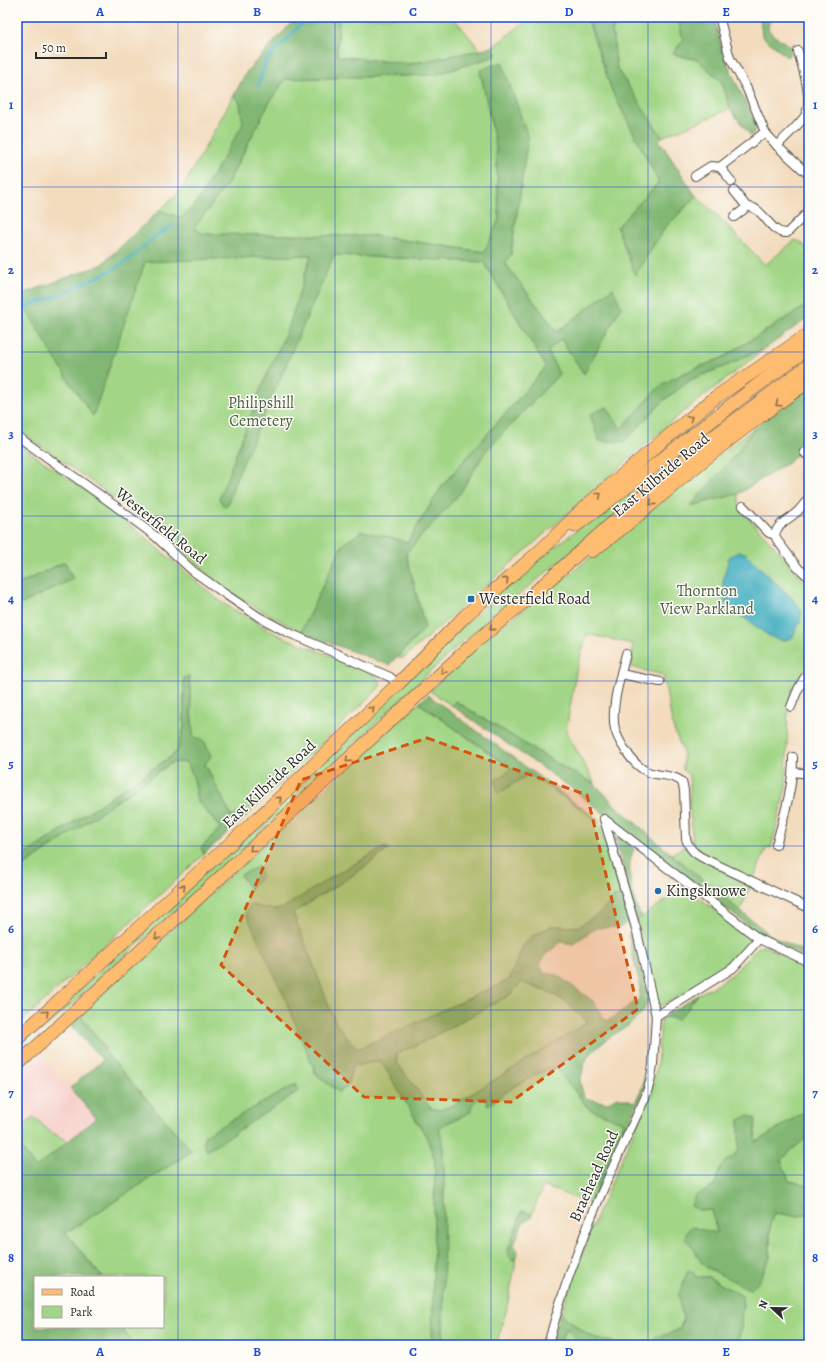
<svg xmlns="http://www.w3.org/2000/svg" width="826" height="1362" viewBox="0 0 826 1362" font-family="Alegreya,serif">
  <rect width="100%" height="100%" fill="#fdfcf7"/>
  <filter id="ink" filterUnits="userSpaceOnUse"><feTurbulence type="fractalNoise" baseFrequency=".025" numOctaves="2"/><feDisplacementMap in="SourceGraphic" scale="8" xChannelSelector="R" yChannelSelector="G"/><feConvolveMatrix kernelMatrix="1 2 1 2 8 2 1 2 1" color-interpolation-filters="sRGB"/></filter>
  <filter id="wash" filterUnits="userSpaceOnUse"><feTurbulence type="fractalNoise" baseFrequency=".012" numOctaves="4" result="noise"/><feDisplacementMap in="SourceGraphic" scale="16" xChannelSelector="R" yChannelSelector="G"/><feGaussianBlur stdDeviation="0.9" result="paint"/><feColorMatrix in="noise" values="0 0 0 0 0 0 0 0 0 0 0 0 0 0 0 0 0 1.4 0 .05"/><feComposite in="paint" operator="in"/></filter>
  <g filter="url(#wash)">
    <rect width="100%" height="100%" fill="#f3dcbe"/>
    <path fill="#f7d0ca" d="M40 1054 97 1118 68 1141 49 1131 34 1117 17 1132V1075Z"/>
    <g fill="#a2d686" stroke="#668058">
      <path d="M339 17H453L480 50 409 64 337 56Z"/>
      <path d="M531 17H587L612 91 659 182 618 227 635 274 664 229 696 196 715 213 765 265 795 240 801 242 809 252V304L722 358 684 373 662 385 621 429 624 442 664 400 692 379 726 366 748 355 763 350 678 416 407 655 403 658H397L425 628 406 553 460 493 485 452 559 374 547 351 561 338 584 374 613 288 557 332 505 263 511 254 528 137 480 70 496 146 499 219 485 252 376 236 203 234 193 228 227 184 269 103 285 79 435 75 496 55 494 46Z"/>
      <path d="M637 17H675L676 22H679L683 40 673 54 698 60 722 82 730 109 662 137 617 69 612 29Z"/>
      <path d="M234 95 240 103 244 124 196 204 181 218 160 210 182 189Z"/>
      <path d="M334 255 484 262 546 367 442 486 407 543 393 538 362 531 342 545 301 632 226 591 160 530 17 429V311L132 257Z"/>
      <path d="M740 407 701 439 606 523 464 640 232 858 17 1054V1048L151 924 506 586 556 546Z"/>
      <path d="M755 427 737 453 691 506 738 494 740 508 809 586V664L792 688 788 710 786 787 771 848 767 847 740 911 724 897 671 854 693 842 689 802 690 789 689 776 683 770V752L673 727 663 675 631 667 633 644 587 634 576 672 566 731 595 784 566 769 455 701 451 705 430 691 485 639 576 569Z"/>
      <path d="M17 443 83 489 130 525 221 602 278 635 372 672 380 681V686L375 692 246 816 242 811 232 818 205 764 193 736 189 676 184 678V727L177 751 169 758 17 860V606L73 579 64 562 17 585Z"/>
      <path d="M419 703 512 769 529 774 598 820 622 895 614 897 600 913 578 927 551 926 523 946 509 980 358 1049 336 1024 293 913 353 875 389 849 385 847 335 875 281 910H274L250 905 316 1074 339 1092 347 1087 352 1066 381 1061 427 1138 435 1159 432 1345H134L124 1331 122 1327H163V1277H102L66 1233 192 1151 104 1051 105 1048 80 1015 235 871Z"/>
      <path d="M186 761C193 773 197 786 196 799L221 828 201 848 204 854 17 1026V871L171 763Z"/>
      <path d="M685 886 750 939 733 963 711 979 665 1004 658 1006 637 922 642 917Z"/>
      <path d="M764 946 809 968V1109L755 1143 739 1151 721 1166 714 1187 695 1196 700 1211 712 1210 717 1233 685 1239C697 1248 696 1259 706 1267L751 1289 770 1258V1224L774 1213 799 1216 809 1213V1345H736L742 1328 741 1318 743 1306 741 1296 708 1277H695L680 1307 684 1318 680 1328 669 1334 657 1336 651 1345H635L632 1342 625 1345H614L612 1341C593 1343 575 1324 560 1313L591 1229 651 1092 657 1067 661 1020 664 1017 678 1018 689 1008V1005L699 994 715 986 733 974 758 947Z"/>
      <path d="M521 982 551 993 563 1000 588 1022 454 1105 439 1110 430 1108 397 1063V1053L417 1045 510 995Z"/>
      <path d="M557 1069 589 1109 624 1122 589 1203 543 1186 532 1214 522 1211 507 1253 512 1259 516 1261 506 1312 496 1345H443L444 1172 439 1128 448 1122 460 1118 478 1098 486 1100 488 1105 515 1086 545 1070Z"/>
      <path d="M34 1117 49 1131 68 1141 36 1168 17 1142V1132Z"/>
      <path d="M809 1135V1185L789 1181 780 1160Z"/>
      <path d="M565 1327 582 1345H559Z"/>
    </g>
    <g fill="#81b773" stroke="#56714f" fill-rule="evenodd">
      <path d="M297 17H339L337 56 409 64 478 51 494 46 496 56 435 75 285 79 269 103 227 184 194 228 203 234 376 236 484 252 499 219 496 146 480 70 502 62 528 137 511 254 505 263 557 332 613 288 621 307 584 374 561 339 548 351 559 374 485 452 460 493 406 553 425 628 389 665 301 632 342 545 362 531 393 538 407 543 442 486 546 367 484 262 334 255 236 479 228 504 224 506 219 499 261 388 289 326 311 255 145 262 93 416 67 378 25 308 17 311V296L101 265 160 210 181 218 196 204 243 124 240 103 234 95 247 71Z"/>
      <path d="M587 17H637L612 29 617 69 662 137 659 140 696 196 664 229 635 275 617 227 659 182 612 91Z"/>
      <path d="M710 17H714L723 54 757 128 751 136 730 109 722 82 698 60 673 54 683 40 679 22Z"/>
      <path d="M760 17H770L768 29 773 35 794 49 787 57 762 36Z"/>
      <path d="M809 304V317L763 350 748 355 726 366 692 379 664 400 624 442 599 441 590 414 607 407 621 429 661 385 684 373 722 358Z"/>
      <path d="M809 388V444L789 462 738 494 690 506 737 453 755 427Z"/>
      <path d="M65 562 73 579 17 606V585Z"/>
      <path d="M189 676 193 736 204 741 211 756 205 764 232 817 242 811 246 816 204 854 201 848 220 828 196 799C197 786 193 773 186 762L171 763 17 871V860L169 758 177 751 184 727V678Z"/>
      <path d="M428 695 598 820 529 774 498 794 495 780 512 769 419 703Z"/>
      <path d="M455 701 566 769 595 784 616 806 671 854 724 897 740 911 772 936 809 954V959L765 939 570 787 451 705Z"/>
      <path d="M616 835 635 848C624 864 632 901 642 917L637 922 615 837Z"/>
      <path d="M385 847 389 849 353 875 293 913 336 1024 358 1049 509 980 523 946 532 936 551 926 578 927 600 913 614 897 622 895 630 920 621 927 596 928 573 944 561 942 544 956 540 965 544 973 557 975 593 1001 604 1019 608 1021 639 999 640 985 628 935 632 933 648 1000 643 1012 629 1025 607 1039 588 1056 584 1065 580 1082 584 1098 607 1103 617 1097 635 1102 642 1088 646 1071 649 1072 645 1088 592 1207 588 1205 624 1123 589 1109 557 1069 545 1070 515 1086 488 1105 486 1100 478 1098 472 1105 470 1112C460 1118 449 1121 439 1128L443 1145 444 1172 443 1345H432L435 1160 427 1138 381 1061 352 1066 347 1087 339 1092 316 1074 285 998 246 914 250 905 274 910 281 909 335 875ZM521 982 551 993 563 1000 588 1022 454 1105 439 1110 430 1108 397 1063V1053L417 1045 510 995Z"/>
      <path d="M258 867 262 876 250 889 240 875Z"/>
      <path d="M699 994 689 1005V1008L678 1019 664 1017Z"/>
      <path d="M80 1015 105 1048 104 1051 192 1151 66 1233 102 1277H35V1327H122L124 1332 134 1345H17V1142L36 1168 96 1118 70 1088 103 1060 71 1026Z"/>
      <path d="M296 1084 299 1091 207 1151 203 1143 205 1135Z"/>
      <path d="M809 1109V1135L781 1160 789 1181 809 1185V1213L799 1216 774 1213 770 1224V1258L758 1282 751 1289 747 1288 706 1267C696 1259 697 1248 685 1239L686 1232 692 1227 717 1233 712 1210 700 1211 691 1206 695 1196 714 1186 721 1166 739 1151V1120L749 1115 756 1119 755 1143Z"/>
      <path d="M522 1211 532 1214 531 1218 523 1222 514 1245 518 1251 516 1261 512 1259 507 1253Z"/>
      <path d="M688 1270 694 1272 695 1277H708L742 1296 743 1306 741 1318 742 1328 736 1345H651L657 1336 669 1334 680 1328 684 1318 680 1307 679 1294Z"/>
      <path d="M560 1313C575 1324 593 1343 612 1341L614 1345H582L566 1328 559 1345H550Z"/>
    </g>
    <path fill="#42aec0" stroke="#366c76" d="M738 552 745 553 798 604 802 613 800 622 792 638 783 641 769 636 725 604 723 582 729 557Z"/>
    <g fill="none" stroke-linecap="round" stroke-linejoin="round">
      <g stroke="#42aec0" stroke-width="3">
        <path d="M258 87 266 60 286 41 307 17"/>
        <path d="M17 304 25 307 60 295 114 269 132 257 153 238 173 225"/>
      </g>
    </g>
  </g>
  <g filter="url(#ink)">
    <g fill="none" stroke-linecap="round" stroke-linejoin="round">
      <defs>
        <g id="street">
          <path d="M718 17 720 20 730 58 747 89 765 132 777 146 809 175"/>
          <path d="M777 146C785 137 799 125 805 116 814 100 802 67 798 51"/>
          <path d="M720 167 732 182"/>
          <path d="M695 176 711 166 720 167 765 132"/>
          <path d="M734 191 747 207C763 205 770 235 787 233L809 211"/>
          <path d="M734 217 747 207"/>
          <path d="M17 436 114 505 155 536 193 571 225 594 259 617 287 632 390 677 398 684"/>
          <path d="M804 452 809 457"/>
          <path d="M809 499C805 502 802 507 798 511 790 519 777 523 775 535L777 540 798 568 809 577"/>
          <path d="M743 506 769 533 775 535"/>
          <path d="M626 654C621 674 610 709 615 729 617 737 621 744 626 751 631 759 639 768 648 772 658 776 674 774 682 782L684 790 686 839C690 850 695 854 705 859L809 908"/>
          <path d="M621 674 660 682"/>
          <path d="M791 707C796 694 800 682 809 672"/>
          <path d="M793 772 809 774"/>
          <path d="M604 819 759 939 809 962"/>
          <path d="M776 845C784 816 793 788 793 757"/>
          <path d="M656 1016 733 968 759 939"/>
          <path d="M548 1345C570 1259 607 1178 645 1098L650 1082 653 1065 656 1016 637 932 604 819"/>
        </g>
        <g id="primary">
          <path d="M575 526C654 469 728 403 809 348"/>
          <path d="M592 551C626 527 657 499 688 473 727 440 768 410 809 381"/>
          <path d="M17 1039 268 809 398 684 466 615 540 551 585 507 660 443 716 397 809 334"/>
          <path d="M17 1065 472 645 533 594 655 485 708 441 809 365"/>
        </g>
      </defs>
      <use href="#street" stroke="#494641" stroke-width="10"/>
      <use href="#primary" stroke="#494641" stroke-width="14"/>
      <use href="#street" stroke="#fff" stroke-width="8"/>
      <use href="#primary" stroke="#febc70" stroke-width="13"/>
    </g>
    <defs><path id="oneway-chevron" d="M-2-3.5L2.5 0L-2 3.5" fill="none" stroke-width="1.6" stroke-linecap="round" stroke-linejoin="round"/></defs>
    <g stroke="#8a6c4a">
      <use href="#oneway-chevron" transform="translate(778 404) rotate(143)"/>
      <use href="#oneway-chevron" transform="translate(690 418) rotate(-38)"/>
      <use href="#oneway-chevron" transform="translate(599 495) rotate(-39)"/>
      <use href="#oneway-chevron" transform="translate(652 503) rotate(140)"/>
      <use href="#oneway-chevron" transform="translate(506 580) rotate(-41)"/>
      <use href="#oneway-chevron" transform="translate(492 628) rotate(139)"/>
      <use href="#oneway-chevron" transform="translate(443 671) rotate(136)"/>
      <use href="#oneway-chevron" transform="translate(372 709) rotate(-44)"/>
      <use href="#oneway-chevron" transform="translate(348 760) rotate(138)"/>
      <use href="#oneway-chevron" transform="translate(279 799) rotate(-43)"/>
      <use href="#oneway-chevron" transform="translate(252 849) rotate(137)"/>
      <use href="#oneway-chevron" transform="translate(183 887) rotate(-43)"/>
      <use href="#oneway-chevron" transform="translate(157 937) rotate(138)"/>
      <use href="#oneway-chevron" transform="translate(46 1013) rotate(-43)"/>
    </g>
  </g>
  <path fill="#d5540f" fill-opacity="0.2" stroke="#d5540f" stroke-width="3" stroke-dasharray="8 5" stroke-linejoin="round" d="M427 738 587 795 638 1009 511 1102 364 1097 221 965 301 780Z"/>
  <path fill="none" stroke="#1d4ed8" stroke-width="1" stroke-opacity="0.55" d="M178 17V1345M335 17V1345M491 17V1345M648 17V1345M17 187H809M17 352H809M17 516H809M17 681H809M17 846H809M17 1010H809M17 1175H809"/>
  <g fill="#1f6fb2" stroke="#fdfcf7" stroke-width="1.5">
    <rect x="467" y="595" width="8" height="8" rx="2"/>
    <circle cx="658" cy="891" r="4"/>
  </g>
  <g text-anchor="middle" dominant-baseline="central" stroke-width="3" stroke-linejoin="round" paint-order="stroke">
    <g font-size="16" fill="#4f5e46" stroke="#fdfcf7">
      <text x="261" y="403">Philipshill<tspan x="261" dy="18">Cemetery</tspan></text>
      <text x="707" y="591">Thornton<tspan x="707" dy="18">View Parkland</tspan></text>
    </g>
    <g font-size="16" fill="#2b2b2b" stroke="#fdfcf7">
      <text transform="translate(661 475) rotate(-40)">East Kilbride Road</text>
      <text transform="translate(161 526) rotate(39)">Westerfield Road</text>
      <text transform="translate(269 784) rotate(-43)">East Kilbride Road</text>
      <text transform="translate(594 1176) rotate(-66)">Braehead Road</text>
    </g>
    <g font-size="16" fill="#2b2b2b" stroke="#fdfcf7" text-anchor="start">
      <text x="479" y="599">Westerfield Road</text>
      <text x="666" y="891">Kingsknowe</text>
    </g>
  </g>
  <rect width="826" height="1362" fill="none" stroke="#fdfcf7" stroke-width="44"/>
  <rect x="34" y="1276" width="130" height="52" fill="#fdfcf7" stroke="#a9a8a5"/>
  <rect x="42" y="1289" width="20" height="6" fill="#febc70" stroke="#a9a8a5"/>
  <text x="70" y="1296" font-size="12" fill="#2b2b2b">Road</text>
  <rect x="42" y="1306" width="20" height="12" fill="#a2d686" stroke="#a9a8a5"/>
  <text x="70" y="1316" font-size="12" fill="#2b2b2b">Park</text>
  <g transform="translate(772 1308) rotate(292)" stroke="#fdfcf7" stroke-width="3" paint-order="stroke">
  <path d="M0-3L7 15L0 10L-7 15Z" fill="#2b2b2b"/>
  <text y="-6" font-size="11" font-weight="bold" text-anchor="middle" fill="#2b2b2b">N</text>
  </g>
  <path d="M36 52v6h70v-6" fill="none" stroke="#2b2b2b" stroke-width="2"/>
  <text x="42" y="52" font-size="12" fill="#2b2b2b" stroke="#fdfcf7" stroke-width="3" paint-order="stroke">50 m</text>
  <rect x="22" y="22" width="782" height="1318" fill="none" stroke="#1d4ed8" stroke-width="1.5"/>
  <g font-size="13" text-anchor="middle" font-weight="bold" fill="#1d4ed8">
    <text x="100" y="16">A</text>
    <text x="257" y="16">B</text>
    <text x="413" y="16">C</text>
    <text x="569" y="16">D</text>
    <text x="726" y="16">E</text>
    <text x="11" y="109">1</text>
    <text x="815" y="109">1</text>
    <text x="11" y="274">2</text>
    <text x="815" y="274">2</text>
    <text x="11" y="438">3</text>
    <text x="815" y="438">3</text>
    <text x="11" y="603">4</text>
    <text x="815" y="603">4</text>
    <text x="11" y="768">5</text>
    <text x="815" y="768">5</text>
    <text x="11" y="933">6</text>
    <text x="815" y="933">6</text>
    <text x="11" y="1097">7</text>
    <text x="815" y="1097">7</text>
    <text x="11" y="1262">8</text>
    <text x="815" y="1262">8</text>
    <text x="100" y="1356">A</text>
    <text x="257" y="1356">B</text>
    <text x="413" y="1356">C</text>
    <text x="569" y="1356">D</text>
    <text x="726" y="1356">E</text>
  </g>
</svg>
